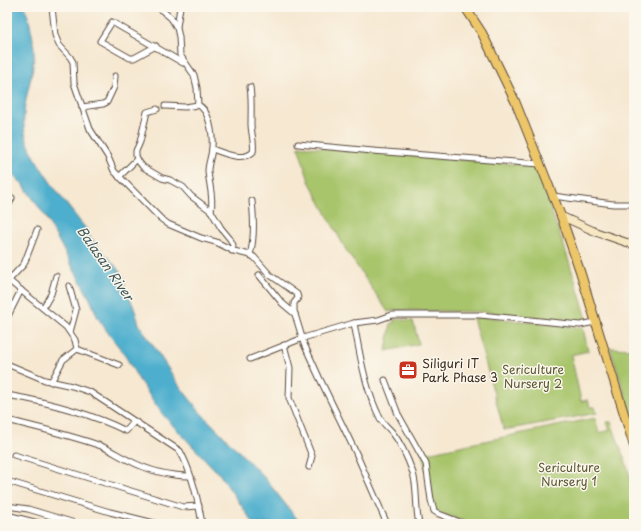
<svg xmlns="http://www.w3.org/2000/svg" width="641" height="531" viewBox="0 0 641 531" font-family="'Playpen Sans',sans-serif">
  <rect width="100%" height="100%" fill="#fbf7ec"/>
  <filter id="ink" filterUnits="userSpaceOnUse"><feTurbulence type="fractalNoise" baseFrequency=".025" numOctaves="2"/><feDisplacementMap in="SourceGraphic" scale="8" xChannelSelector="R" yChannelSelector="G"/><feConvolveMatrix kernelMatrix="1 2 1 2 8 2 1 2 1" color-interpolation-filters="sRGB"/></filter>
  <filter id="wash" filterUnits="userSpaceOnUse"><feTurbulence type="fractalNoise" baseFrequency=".012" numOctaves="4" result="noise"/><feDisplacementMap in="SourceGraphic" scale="16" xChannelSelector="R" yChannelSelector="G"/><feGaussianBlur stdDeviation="0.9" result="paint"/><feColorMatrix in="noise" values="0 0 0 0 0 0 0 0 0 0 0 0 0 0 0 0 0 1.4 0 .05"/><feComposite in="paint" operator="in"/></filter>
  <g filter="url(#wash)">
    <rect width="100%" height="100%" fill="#f6e8d1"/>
    <g fill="#a8c56c" stroke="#727845">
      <path d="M298 146 535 166 565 249 588 322 488 312 395 310 388 312 346 250 309 181Z"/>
      <path d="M485 317 583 328 588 351 571 355 581 401 588 400 590 407H595L597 413 504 430 473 318Z"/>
      <path d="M394 319 413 321 419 344 386 351 391 323H394Z"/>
      <path d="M610 348 634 349V423Z"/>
      <path d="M595 418 599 433 610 430 607 422H611L628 469 634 492V524H470L436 511 422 454Z"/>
    </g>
    <path fill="#4eafcd" stroke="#446c76" d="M7 7H25C30 22 35 42 34 58 32 83 20 108 25 133 30 159 69 208 87 230L90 237 118 269 123 276 126 291 134 307 139 324 179 385 200 412 264 477 301 524H254L220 475 163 415 139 380 123 352 111 337 98 318 91 301 45 216 24 186 7 168Z"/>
  </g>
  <g filter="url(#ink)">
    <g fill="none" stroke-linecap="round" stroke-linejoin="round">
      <defs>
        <g id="street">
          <path d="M52 7 55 35 59 45 70 57 73 62 74 83 90 129 108 157 114 171 160 218 168 224 201 238 216 242 234 251 250 255 254 257 270 275 297 294 298 298 294 303V311L304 344 319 377 356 453 387 524"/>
          <path d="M158 7 171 18 177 28 179 37 180 55 194 75 197 88 198 105C210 110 213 136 212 147 212 155 208 163 208 171 209 184 214 198 211 211"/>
          <path d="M177 27 180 7"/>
          <path d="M156 46 134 58H130L100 41 112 22 183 63"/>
          <path d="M165 106 185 107 198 105"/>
          <path d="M82 107 103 104 107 102 114 87 115 76"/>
          <path d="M157 109 147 112 140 142 136 151V156L139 162 143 167 162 178 170 180 183 187 191 196 211 211 221 228 230 239 233 245 232 251"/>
          <path d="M298 144 373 151 540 164"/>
          <path d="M212 149C224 153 242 162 253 152 255 146 251 132 251 124 251 112 252 100 250 87"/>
          <path d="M119 177 137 159"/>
          <path d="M553 196 613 204H634"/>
          <path d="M7 209 12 198"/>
          <path d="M250 255C255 237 254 219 252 201"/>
          <path d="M259 275 282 303 295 314"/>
          <path d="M7 279 66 327 75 340 77 349 119 365"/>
          <path d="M9 280 24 264 37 230"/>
          <path d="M69 286 76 310 70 332"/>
          <path d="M43 308 51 294 56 276"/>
          <path d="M7 318 21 290"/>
          <path d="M354 323C360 355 365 389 380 418 383 424 388 427 392 432 401 443 408 459 413 473 418 490 415 507 419 524"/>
          <path d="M284 345 290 368 289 398 312 456 309 467"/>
          <path d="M250 359 303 338 354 323 378 320 392 315H480L580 325 595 322"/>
          <path d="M7 364 45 380 72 386 90 392 180 451C192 473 198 499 202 524"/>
          <path d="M385 380 398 414 426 464 431 500 434 511 439 514 465 524"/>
          <path d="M51 382 63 360 77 349"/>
          <path d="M7 395C47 402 90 413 126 431L134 422"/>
          <path d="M7 420C39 428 70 435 101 446 111 450 119 456 128 460 147 470 170 476 190 476"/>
          <path d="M14 455 183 507 199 506"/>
          <path d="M7 481 110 512 158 524"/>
          <path d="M7 506 28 509 78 524"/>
          <path d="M7 515 42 524"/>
        </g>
        <path id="secondary" d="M561 216 596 232 634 245"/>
        <path id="primary" d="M465 7 482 33 515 101 561 216 580 271 634 446"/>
      </defs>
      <use href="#street" stroke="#574639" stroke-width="7"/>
      <use href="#secondary" stroke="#574639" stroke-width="9"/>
      <use href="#primary" stroke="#574639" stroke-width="10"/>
      <use href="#street" stroke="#fff" stroke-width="5"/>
      <use href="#secondary" stroke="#f7e8c3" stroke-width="7"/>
      <use href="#primary" stroke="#ecc669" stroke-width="8"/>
    </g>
  </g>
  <defs>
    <symbol id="office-square" viewBox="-11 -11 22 22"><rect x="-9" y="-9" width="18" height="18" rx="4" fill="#c8321e" stroke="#fbf7ec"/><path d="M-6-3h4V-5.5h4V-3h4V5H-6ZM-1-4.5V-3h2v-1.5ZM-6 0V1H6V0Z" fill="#fff"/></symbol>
  </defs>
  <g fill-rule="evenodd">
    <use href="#office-square" x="397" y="359" width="22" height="22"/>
  </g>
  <g text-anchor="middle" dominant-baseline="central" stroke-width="3" stroke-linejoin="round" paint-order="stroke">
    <g font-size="12" fill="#3b2a1e" stroke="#fbf7ec" text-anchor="start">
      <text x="422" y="363">Siliguri IT<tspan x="422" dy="14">Park Phase 3</tspan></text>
    </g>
    <g font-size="12" fill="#5c5835" stroke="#fbf7ec">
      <text x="533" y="369">Sericulture<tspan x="533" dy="14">Nursery 2</tspan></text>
      <text x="569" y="467">Sericulture<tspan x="569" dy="14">Nursery 1</tspan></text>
    </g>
    <g font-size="13" font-style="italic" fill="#42595b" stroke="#fbf7ec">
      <text transform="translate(106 263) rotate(55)">Balasan River</text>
    </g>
  </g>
  <rect width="641" height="531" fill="none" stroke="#fbf7ec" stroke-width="24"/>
</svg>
